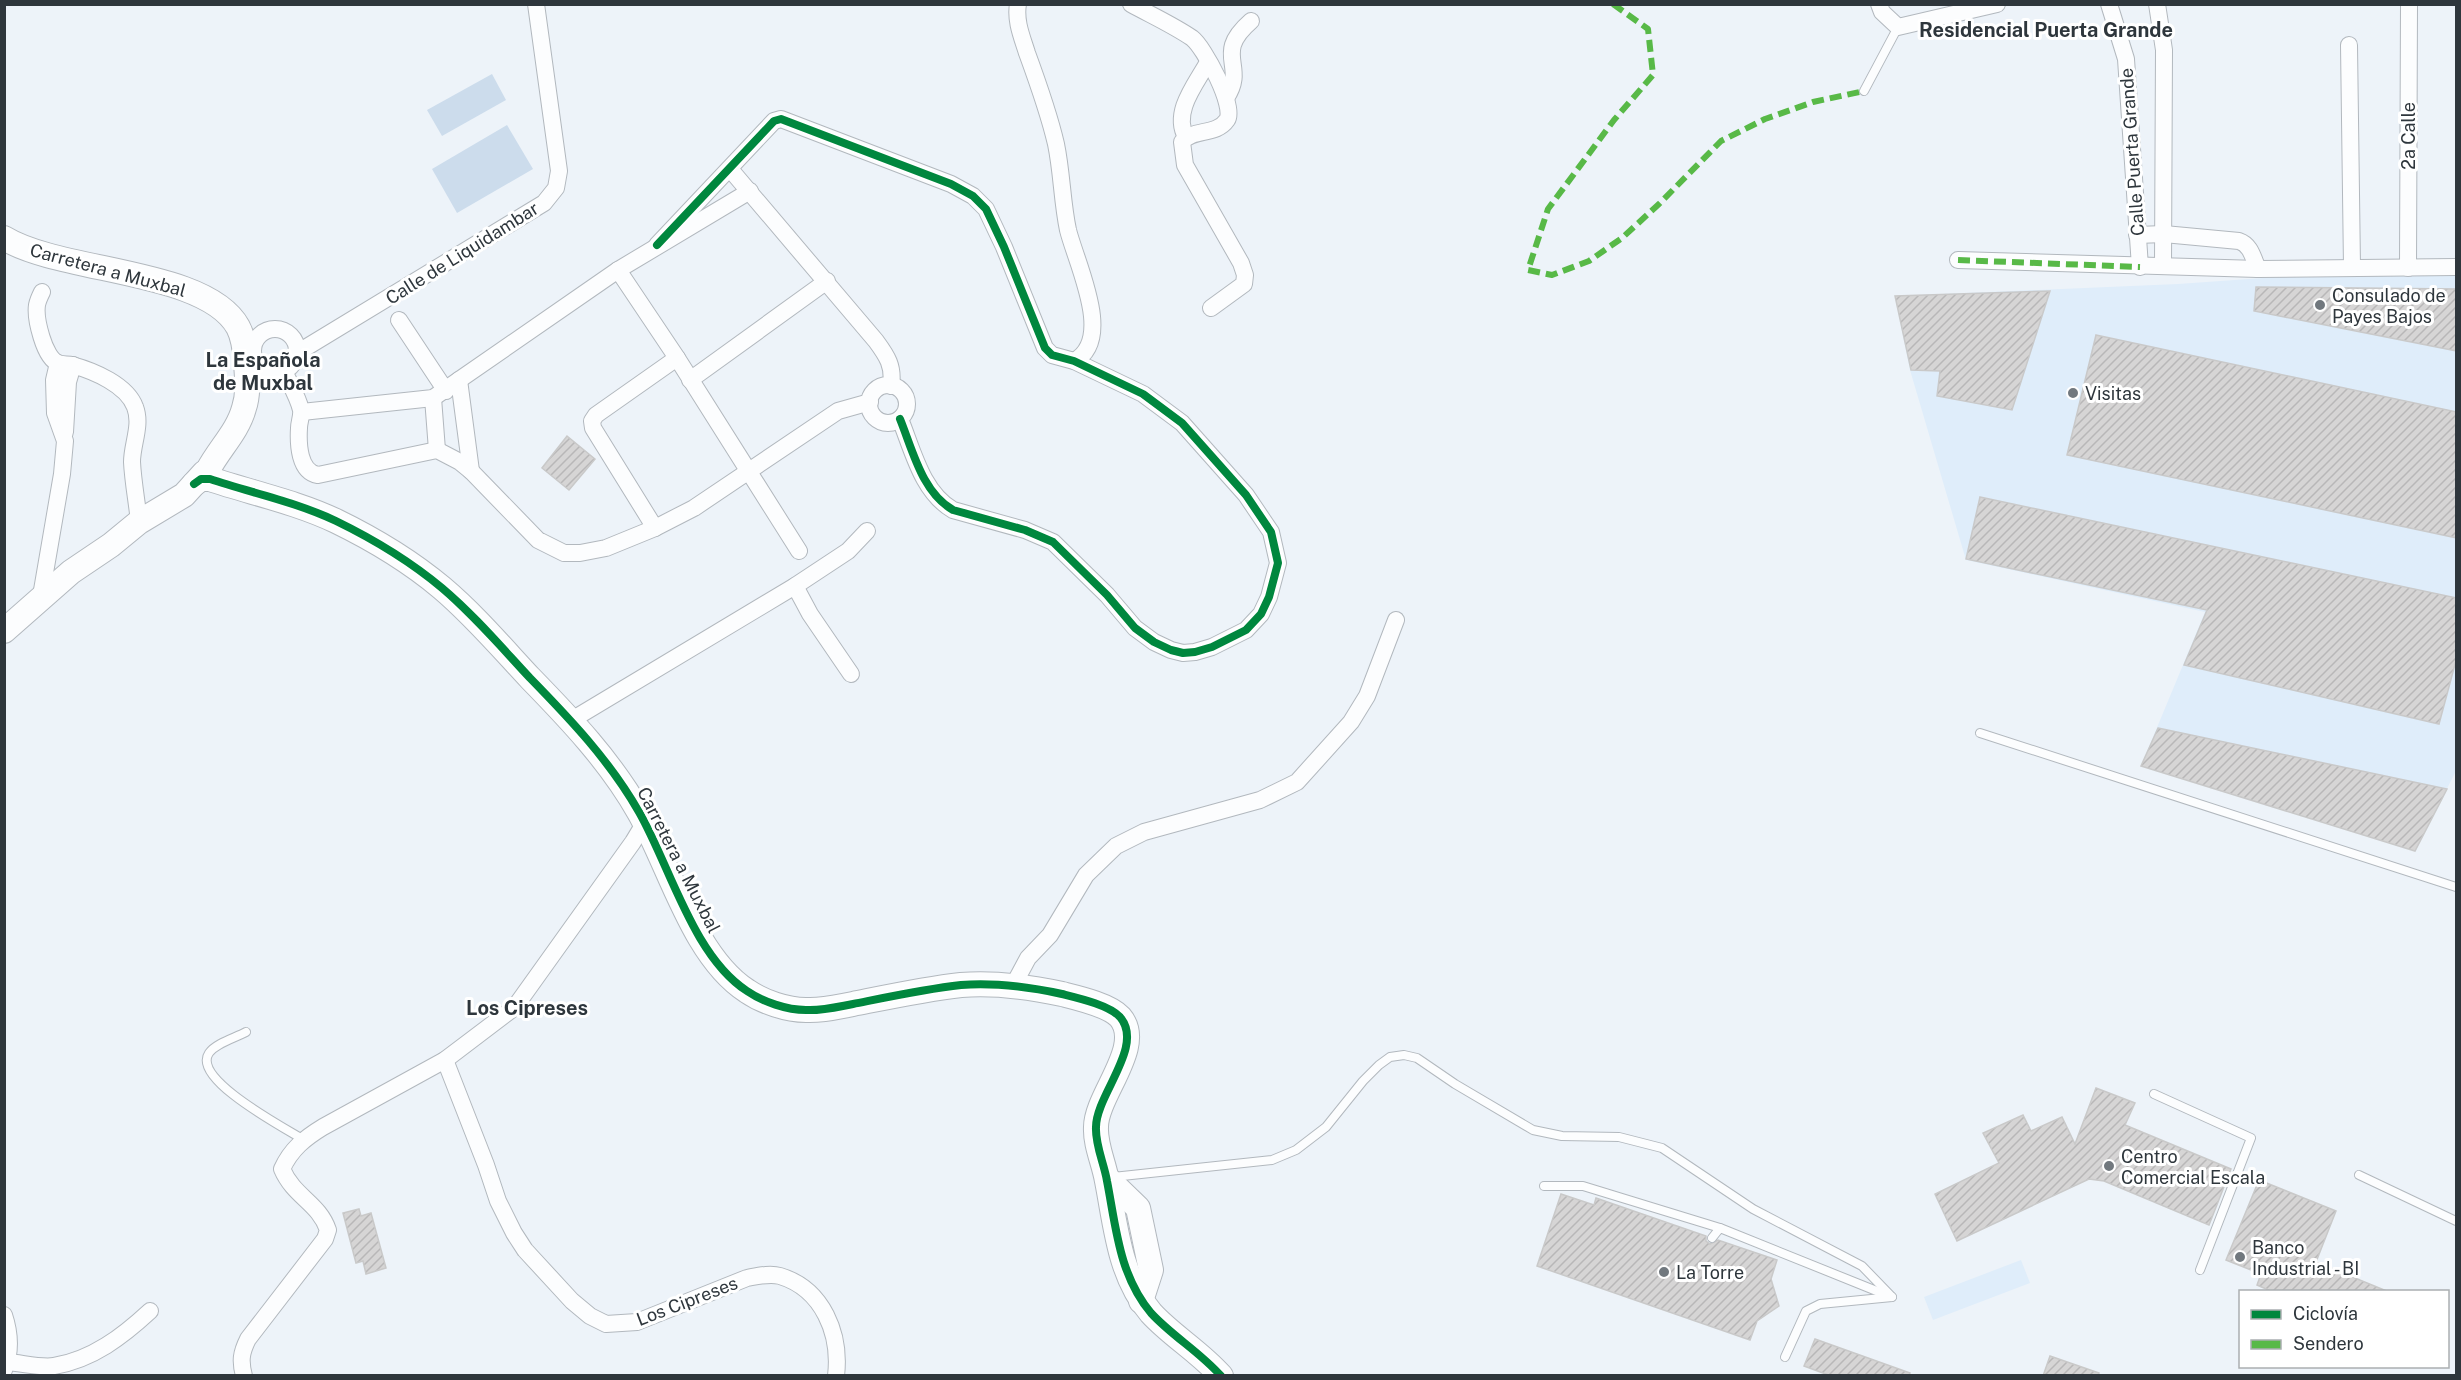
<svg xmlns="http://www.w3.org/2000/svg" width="2461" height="1380" viewBox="0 0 2461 1380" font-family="'Public Sans',sans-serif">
  <defs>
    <pattern id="building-hatch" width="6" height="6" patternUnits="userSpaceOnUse" patternTransform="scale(1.5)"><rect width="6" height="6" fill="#d6d5d5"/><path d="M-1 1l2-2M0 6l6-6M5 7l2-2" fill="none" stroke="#b8b7b8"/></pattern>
  </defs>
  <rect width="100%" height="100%" fill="#edf3f9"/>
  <g fill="#dfedfa">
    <path d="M2408 268 2456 271V771L2415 851 2141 766 2205 612 1966 560 1910 370 1895 296 2178 284Z"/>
    <path d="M2021 1260 2030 1283 1933 1320 1924 1297Z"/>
  </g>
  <g fill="#ccdcec">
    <path d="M492 74 506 100 442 136 427 110Z"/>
    <path d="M507 125 533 169 457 213 432 169Z"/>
  </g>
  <g fill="url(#building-hatch)" stroke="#c9c9c9" stroke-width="1.5">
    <path d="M2256 287 2457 289V351L2254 311Z"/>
    <path d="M2050 291 2012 410 1937 396 1940 371 1911 370 1895 296Z"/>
    <path d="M2096 335 2457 412V538L2067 455Z"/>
    <path d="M567 436 595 459 569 490 542 468Z"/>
    <path d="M1980 497 2457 598V657L2439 724 2184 665 2207 610 1966 559Z"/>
    <path d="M2158 728 2447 789 2415 851 2141 766Z"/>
    <path d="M2096 1088 2135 1103 2125 1125 2231 1169 2209 1225 2104 1181 2089 1179 1957 1241 1935 1194 1999 1163 1983 1133 2023 1115 2031 1131 2062 1117 2075 1144Z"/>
    <path d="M2259 1180 2336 1211 2316 1262 2389 1292H2273L2257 1285 2261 1274 2226 1260Z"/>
    <path d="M1561 1194 1594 1205 1596 1198 1706 1236V1241L1710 1244 1718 1240 1777 1260 1771 1279 1779 1306 1757 1321 1750 1340 1537 1266Z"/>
    <path d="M359 1209 361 1216 371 1213 386 1268 366 1274 363 1261 356 1263 343 1213Z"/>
    <path d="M1815 1339 1910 1373 1909 1376H1831L1804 1366Z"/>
    <path d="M2050 1356 2099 1373 2098 1376H2043Z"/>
  </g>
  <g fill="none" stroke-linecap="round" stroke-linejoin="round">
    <defs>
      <g id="lane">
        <path d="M1864 91 1898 27"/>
        <path d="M1980 733 2456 887"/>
        <path d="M246 1032C235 1038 216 1043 209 1053 191 1079 285 1128 304 1140"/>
        <path d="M2154 1094 2251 1138 2200 1270"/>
        <path d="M2359 1175 2456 1221"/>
        <path d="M1113 1177 1272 1160 1296 1150 1326 1127 1363 1081 1379 1065 1390 1057 1404 1055 1417 1058 1455 1084 1533 1130 1562 1136 1619 1137 1662 1148 1753 1209 1862 1266 1892 1297"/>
        <path d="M1544 1186H1583L1720 1228"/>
        <path d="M1712 1238 1720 1228 1889 1296"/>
        <path d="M1785 1357 1806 1311 1820 1304 1892 1297"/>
      </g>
      <g id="street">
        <path d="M1018 4C1015 21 1022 37 1027 53 1038 83 1049 114 1056 144 1062 173 1062 202 1068 230 1076 263 1115 340 1074 361"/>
        <path d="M1131 4C1151 15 1173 25 1192 38 1204 47 1236 107 1227 120 1216 136 1193 128 1182 142L1185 165 1241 263 1245 275 1244 284 1211 308"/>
        <path d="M1879 4 1882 12 1898 27 1997 4"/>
        <path d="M2109 4 2126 59 2140 267"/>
        <path d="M2157 4 2164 50 2163 266"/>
        <path d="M2349 45 2352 267"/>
        <path d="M1226 98C1248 65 1212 55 1251 21"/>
        <path d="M1186 137C1172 112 1196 84 1208 62"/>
        <path d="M730 169 876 341C887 356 894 366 891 386"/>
        <path d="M2137 235 2164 234 2239 241C2251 245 2253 258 2258 269"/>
        <path d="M657 245 774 121 781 119 951 184 973 196 986 209 1004 247 1045 348 1052 355 1074 361 1143 394 1182 423 1246 495 1271 532 1278 563 1269 597 1261 614 1246 630 1212 647 1195 652 1183 653 1171 650 1154 642 1135 628 1107 595 1053 542 1025 530 953 510C922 492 913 451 900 419"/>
        <path d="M1958 260 2258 269 2456 267"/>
        <path d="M2408 268 2409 4"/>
        <path d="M618 270 677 358 799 551"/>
        <path d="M42 292C40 296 38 300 37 305 35 318 44 358 58 363 62 365 68 364 72 365 94 371 127 385 135 407 142 425 132 444 132 462 133 482 137 502 139 522"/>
        <path d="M399 320 446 391"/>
        <circle cx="275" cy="351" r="22"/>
        <path d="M297 353 544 203 556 188 559 171 536 4"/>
        <path d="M284 371C290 384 298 397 301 410 302 416 299 422 299 428 298 444 299 472 318 475L437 450 460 462 471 471 538 540 564 553H580L606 548 655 528 694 508 838 411 870 402"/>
        <path d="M459 380 471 471"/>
        <path d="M690 380 827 281"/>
        <circle cx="888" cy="404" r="19"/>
        <path d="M433 398 437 450"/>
        <path d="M302 412 433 398 618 270 750 191"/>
        <path d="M65 432 68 382 73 365"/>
        <path d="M655 528 593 428 592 421 596 415 677 358"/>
        <path d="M795 586 810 614 851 674"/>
        <path d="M41 596 62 474 65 441 55 413 54 380 58 363"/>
        <path d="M570 721 795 586 848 551 867 531"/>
        <path d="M1013 986 1028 958 1050 935 1086 875 1116 846 1144 832 1260 800 1297 782 1351 722 1367 696 1396 620"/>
        <path d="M445 1060 486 1165 498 1201 514 1233 525 1250 572 1301 590 1316 606 1324 637 1322 747 1278C758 1276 770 1273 780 1276 823 1289 841 1334 836 1376"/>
        <path d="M4 1315C10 1333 11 1352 4 1370"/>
        <path d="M7 1362C22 1363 40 1368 54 1366 92 1360 123 1336 150 1311"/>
        <path d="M244 1376C240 1361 241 1353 248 1339L325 1239 328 1230C319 1203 294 1197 282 1169 291 1149 305 1138 323 1127L445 1060 515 1007 633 842 645 822"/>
      </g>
      <g id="secondary">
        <path d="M4 238C61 273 206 269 238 327 244 338 245 351 246 363 247 378 249 393 244 408 238 431 219 449 208 470L210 479"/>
        <path d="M194 484 201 479H210C252 493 296 502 336 521 373 539 411 562 442 588 474 615 502 648 530 678 570 719 610 761 639 812 670 866 693 956 747 991 763 1002 787 1010 806 1010 822 1011 837 1007 853 1004 888 997 925 989 961 985 995 982 1029 987 1062 994 1078 998 1109 1005 1120 1017 1145 1046 1096 1095 1096 1127 1095 1145 1104 1163 1107 1181 1116 1227 1119 1275 1151 1313 1172 1336 1200 1352 1221 1376"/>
        <path d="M4 631 71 572 111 545 139 522 184 495 204 473"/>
        <path d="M1107 1178 1138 1208 1151 1270 1141 1301"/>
      </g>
    </defs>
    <use href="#lane" stroke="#b2b8be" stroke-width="10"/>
    <use href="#street" stroke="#b2b8be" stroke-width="18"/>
    <use href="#secondary" stroke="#b2b8be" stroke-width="26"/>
    <use href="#lane" stroke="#fcfdfe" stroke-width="8"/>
    <use href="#street" stroke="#fcfdfe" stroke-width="16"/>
    <use href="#secondary" stroke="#fcfdfe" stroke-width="24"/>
    <g stroke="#58b947" stroke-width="6" stroke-dasharray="12 6" stroke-linecap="butt">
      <path d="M1613 4 1648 29 1653 75 1614 120 1548 209 1528 270 1552 275 1589 261 1622 238 1659 204 1721 141 1765 119 1813 102 1864 91"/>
      <path d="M1958 260 2140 267"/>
    </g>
    <defs>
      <g id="cycleway">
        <path d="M657 245 774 121 781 119 951 184 973 196 986 209 1004 247 1045 348 1052 355 1074 361 1143 394 1182 423 1246 495 1271 532 1278 563 1269 597 1261 614 1246 630 1212 647 1195 652 1183 653 1171 650 1154 642 1135 628 1107 595 1053 542 1025 530 953 510C922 492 913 451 900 419"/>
        <path d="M194 484 201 479H210C252 493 296 502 336 521 373 539 411 562 442 588 474 615 502 648 530 678 570 719 610 761 639 812 670 866 693 956 747 991 763 1002 787 1010 806 1010 822 1011 837 1007 853 1004 888 997 925 989 961 985 995 982 1029 987 1062 994 1078 998 1109 1005 1120 1017 1145 1046 1096 1095 1096 1127 1095 1145 1104 1163 1107 1181 1116 1227 1119 1275 1151 1313 1172 1336 1200 1352 1221 1376"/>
      </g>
    </defs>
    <use href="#cycleway" stroke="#fff" stroke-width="11"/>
    <use href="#cycleway" stroke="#00873e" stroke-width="8"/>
  </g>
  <g fill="#71787e" stroke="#fff" stroke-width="2">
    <circle cx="2320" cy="305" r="6"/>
    <circle cx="2073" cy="393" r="6"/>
    <circle cx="2109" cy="1166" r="6"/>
    <circle cx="2240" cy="1257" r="6"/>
    <circle cx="1664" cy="1272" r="6"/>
  </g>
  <g text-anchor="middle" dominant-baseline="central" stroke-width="6" stroke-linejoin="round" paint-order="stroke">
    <g font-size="18" fill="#2e363c" stroke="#fff">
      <text transform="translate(2408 136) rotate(-90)">2a Calle</text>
      <text transform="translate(2132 152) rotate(-94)">Calle Puerta Grande</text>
      <text transform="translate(462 253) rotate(-32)">Calle de Liquidambar</text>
      <text transform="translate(108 270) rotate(15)">Carretera a Muxbal</text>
      <text transform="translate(679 860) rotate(63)">Carretera a Muxbal</text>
      <text transform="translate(687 1301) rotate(-21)">Los Cipreses</text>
    </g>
    <g font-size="18" fill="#2e363c" stroke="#fff" text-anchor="start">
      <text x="2332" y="295">Consulado de<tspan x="2332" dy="21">Payes Bajos</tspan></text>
      <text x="2085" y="393">Visitas</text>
      <text x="2121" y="1156">Centro<tspan x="2121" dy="21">Comercial Escala</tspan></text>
      <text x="2252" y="1247">Banco<tspan x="2252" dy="21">Industrial - BI</tspan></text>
      <text x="1676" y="1272">La Torre</text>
    </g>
    <g font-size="20" font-weight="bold" fill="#2e363c" stroke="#fff">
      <text x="2046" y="30">Residencial Puerta Grande</text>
      <text x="263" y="360">La Española<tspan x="263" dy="23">de Muxbal</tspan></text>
      <text x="527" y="1008">Los Cipreses</text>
    </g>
  </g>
  <rect width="2461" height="1380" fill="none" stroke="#2e363c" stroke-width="12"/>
  <rect x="2239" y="1290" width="210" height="78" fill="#ffffff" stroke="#abafb1" stroke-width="1.5"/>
  <rect x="2251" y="1310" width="30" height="9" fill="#00873e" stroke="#abafb1" stroke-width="1.5"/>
  <text x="2293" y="1320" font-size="18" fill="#2e363c">Ciclovía</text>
  <rect x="2251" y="1340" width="30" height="9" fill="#58b947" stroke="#abafb1" stroke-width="1.5"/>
  <text x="2293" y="1350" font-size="18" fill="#2e363c">Sendero</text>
</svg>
